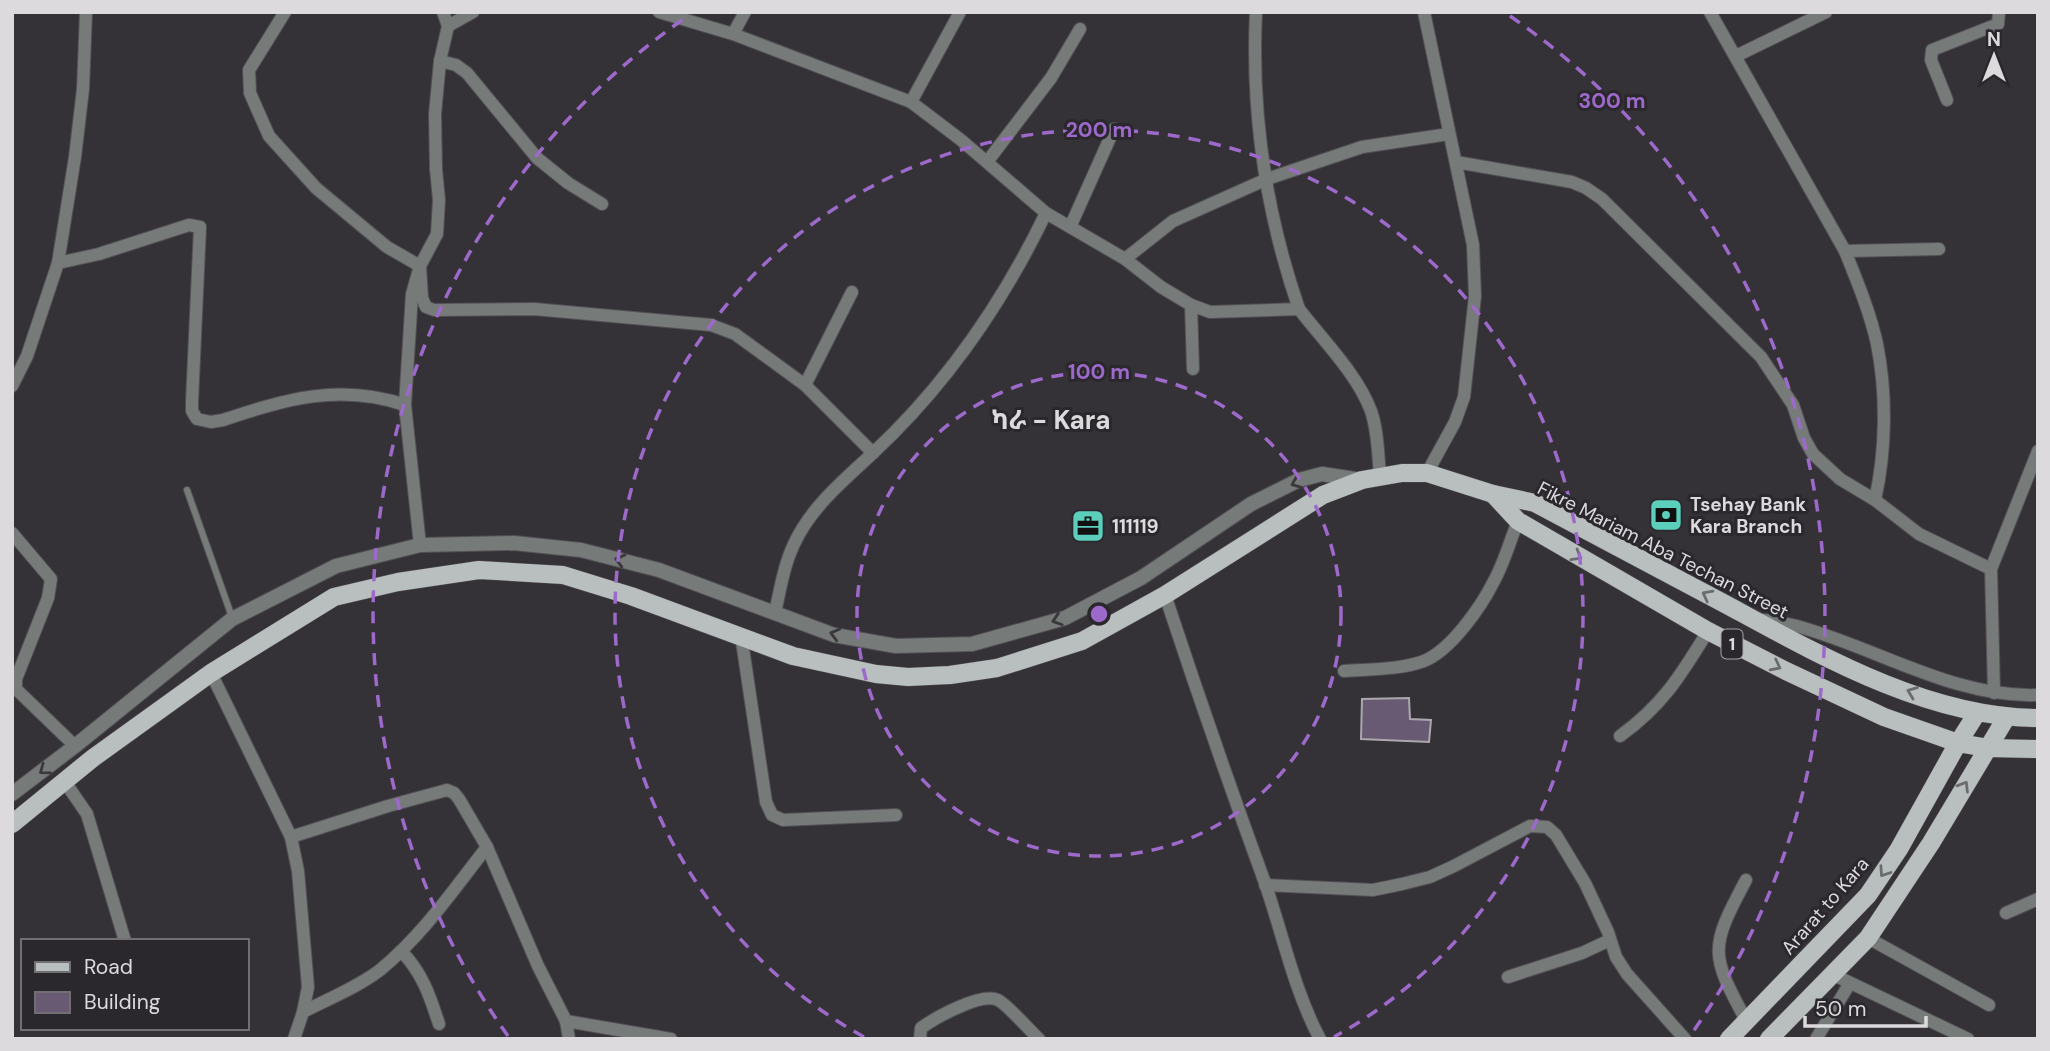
<svg xmlns="http://www.w3.org/2000/svg" width="2050" height="1051" viewBox="0 0 2050 1051" font-family="'DM Sans','Noto Sans Ethiopic',sans-serif">
  <rect width="100%" height="100%" fill="#353237"/>
  <path fill="#695a74" stroke="#aba8ad" stroke-width="2" d="M1409 698 1410 719 1431 720 1429 742 1361 739 1362 699Z"/>
  <g fill="none" stroke-linecap="round" stroke-linejoin="round">
    <defs>
      <path id="service" d="M187 490 232 617"/>
      <g id="minor">
        <path d="M285 12 249 70 250 93 269 136 316 188 387 247 420 266 422 298 426 307 434 310 534 309 711 325 735 334 805 385 873 453C844 480 811 507 794 544 784 565 780 590 775 613"/>
        <path d="M659 12 733 34 911 102 961 140 1046 213 1125 259 1161 287 1191 305 1210 312 1299 309C1322 339 1358 375 1371 411 1378 431 1378 455 1380 476"/>
        <path d="M1256 12C1251 113 1266 213 1299 309"/>
        <path d="M1424 12 1473 245 1475 296 1464 397 1455 422 1427 473"/>
        <path d="M1710 12 1845 251C1857 281 1870 312 1877 344 1887 394 1886 451 1875 500L1919 534 1991 569 1994 693"/>
        <path d="M448 26 473 12"/>
        <path d="M733 34 745 12"/>
        <path d="M1736 56 1826 12"/>
        <path d="M440 61 456 65 467 73 537 158 568 183 602 204"/>
        <path d="M1947 100 1931 60 1932 50 1998 24 1999 12"/>
        <path d="M911 102 960 12"/>
        <path d="M987 162 1051 78 1080 29"/>
        <path d="M1456 162 1572 182 1586 188 1602 199 1761 357 1793 405 1804 438 1813 454 1840 479 1875 500"/>
        <path d="M1071 225 1114 129"/>
        <path d="M1845 251 1939 249"/>
        <path d="M1125 259 1173 221 1267 179 1362 147 1449 134"/>
        <path d="M58 263 99 254 189 225 200 227 192 402V411L197 419 211 422 223 420C286 399 340 383 405 405"/>
        <path d="M1191 305 1193 369"/>
        <path d="M805 385 852 292"/>
        <path d="M12 386 27 356 58 263 75 157 83 89 86 12"/>
        <path d="M873 453C946 385 1003 302 1046 213"/>
        <path d="M12 533 51 579 48 598 16 679V689L75 746"/>
        <path d="M420 545 405 405 412 294 420 266 437 234 439 200 436 169 435 114 440 61 448 26 443 12"/>
        <path d="M1991 569 2038 451"/>
        <path d="M1165 595C1197 692 1230 787 1265 883 1283 935 1294 990 1320 1039"/>
        <path d="M1763 620C1775 622 1788 623 1800 627 1879 649 1954 698 2038 695"/>
        <path d="M741 635 766 802 772 815 783 820 896 815"/>
        <path d="M1344 671C1370 669 1399 670 1424 661 1451 650 1481 607 1494 581 1504 563 1510 541 1518 521"/>
        <path d="M211 673 291 837 298 871 308 987 303 1012 294 1039"/>
        <path d="M1620 736C1663 705 1681 675 1708 631"/>
        <path d="M65 782 87 814 125 941"/>
        <path d="M291 837 388 806 447 790 454 793 459 799 487 847C454 889 422 936 380 970 358 987 328 999 303 1012"/>
        <path d="M487 847 538 966 566 1021 671 1039"/>
        <path d="M1746 880C1709 949 1710 954 1747 1022"/>
        <path d="M1265 885 1373 890 1402 884 1430 877 1454 866 1530 826 1547 827 1556 835 1585 883 1608 932 1616 957 1627 974 1685 1039"/>
        <path d="M2006 913 2038 899"/>
        <path d="M1868 938 1989 1005"/>
        <path d="M401 951C422 972 430 996 439 1024"/>
        <path d="M1834 975 1968 1039"/>
        <path d="M1508 977 1582 953 1610 940"/>
        <path d="M566 1021 569 1039"/>
        <path d="M920 1039 921 1028C935 1018 981 992 998 1000 1008 1005 1029 1030 1039 1039"/>
        <path d="M1816 1039 1850 983"/>
      </g>
      <path id="tertiary" d="M12 794 75 746 232 619 336 566 420 545 514 543 581 550 659 570 834 635 896 646 972 644 1065 618 1141 578 1251 504 1299 480 1322 474 1361 480"/>
      <g id="primary">
        <path d="M1493 494 1518 521 1708 631 1786 671 1884 717 1958 743 1988 748 2038 749"/>
        <path d="M12 824 93 758 211 673 334 597 398 582 479 570 563 575 631 596 793 656 876 674 908 677 950 675 997 668 1082 641 1165 595 1323 495 1362 480 1402 473H1427L1493 494 1535 503C1599 537 1663 571 1727 605 1821 656 1929 718 2038 718"/>
        <path d="M1729 1039 1868 895 1899 849 1958 743 1977 713"/>
        <path d="M1769 1039 1868 938 1931 843 2006 718"/>
      </g>
    </defs>
    <use href="#service" stroke="#535055" stroke-width="8"/>
    <use href="#minor" stroke="#535055" stroke-width="14"/>
    <use href="#tertiary" stroke="#535055" stroke-width="16"/>
    <use href="#primary" stroke="#535055" stroke-width="19"/>
    <use href="#service" stroke="#767a79" stroke-width="6"/>
    <use href="#minor" stroke="#767a79" stroke-width="12"/>
    <use href="#tertiary" stroke="#767a79" stroke-width="14"/>
    <use href="#primary" stroke="#b9bfbe" stroke-width="18"/>
  </g>
  <defs><path id="oneway-chevron" d="M-2-3.5L2.5 0L-2 3.5" fill="none" stroke-width="1.6" stroke-linecap="round" stroke-linejoin="round" transform="scale(1.75)"/></defs>
  <g stroke="#3a383c">
    <use href="#oneway-chevron" transform="translate(1296 483) rotate(158)"/>
    <use href="#oneway-chevron" transform="translate(620 560) rotate(-165)"/>
    <use href="#oneway-chevron" transform="translate(1057 620) rotate(162)"/>
    <use href="#oneway-chevron" transform="translate(835 634) rotate(-165)"/>
    <use href="#oneway-chevron" transform="translate(44 770) rotate(143)"/>
  </g>
  <g stroke="#6b6c6e">
    <use href="#oneway-chevron" transform="translate(1577 556) rotate(30)"/>
    <use href="#oneway-chevron" transform="translate(1707 595) rotate(-152)"/>
    <use href="#oneway-chevron" transform="translate(1776 666) rotate(27)"/>
    <use href="#oneway-chevron" transform="translate(1912 692) rotate(-159)"/>
    <use href="#oneway-chevron" transform="translate(1964 786) rotate(-59)"/>
    <use href="#oneway-chevron" transform="translate(1884 872) rotate(124)"/>
  </g>
  <g fill="none" stroke="#9d69ca" stroke-width="3.5" stroke-dasharray="12 9">
    <circle cx="1099" cy="614" r="242"/>
    <path d="M864 1037A484 484 0 1 1 1334 1037"/>
    <path d="M508 1036A726 726 0 0 1 688 16M1510 16A726 726 0 0 1 1690 1036"/>
  </g>
  <defs>
    <symbol id="bank-square" viewBox="-11 -11 22 22"><rect x="-9" y="-9" width="18" height="18" rx="4" fill="#5bcebc" stroke="#2b282d"/><path d="M-6-4H6V4H-6ZM0-2.3a2.3 2.3 0 1 0 0 4.6a2.3 2.3 0 1 0 0-4.6Z" fill="#111"/></symbol>
    <symbol id="office-square" viewBox="-11 -11 22 22"><rect x="-9" y="-9" width="18" height="18" rx="4" fill="#5bcebc" stroke="#2b282d"/><path d="M-6-3h4V-5.5h4V-3h4V5H-6ZM-1-4.5V-3h2v-1.5ZM-6 0V1H6V0Z" fill="#111"/></symbol>
  </defs>
  <g fill-rule="evenodd">
    <use href="#bank-square" x="1647" y="496" width="38" height="38"/>
    <use href="#office-square" x="1069" y="507" width="38" height="38"/>
  </g>
  <g text-anchor="middle" dominant-baseline="central" stroke-width="6" stroke-linejoin="round" paint-order="stroke">
    <rect fill="#2b282d" stroke="#a7a5a8" stroke-width="2" x="1721.5" y="629.5" width="21" height="29" rx="5"/>
    <g font-size="18" font-weight="bold" fill="#dcdadd">
      <text x="1732" y="644">1</text>
    </g>
    <g font-size="19" font-weight="bold" fill="#dcdadd" stroke="#2b282d" text-anchor="start">
      <text x="1690" y="504">Tsehay Bank<tspan x="1690" dy="22">Kara Branch</tspan></text>
      <text x="1112" y="526">111119</text>
    </g>
    <g font-size="19" fill="#dcdadd" stroke="#2b282d">
      <text transform="translate(1663 550) rotate(27)">Fikre Mariam Aba Techan Street</text>
      <text transform="translate(1825 906) rotate(-49)">Ararat to Kara</text>
    </g>
    <g font-size="26" font-weight="bold" fill="#dcdadd" stroke="#2b282d">
      <text x="1051" y="420">ካራ - Kara</text>
    </g>
  </g>
  <circle cx="1099" cy="614" r="10" fill="#9d69ca" stroke="#2b282d" stroke-width="3.5"/>
  <g font-size="21" text-anchor="middle" font-weight="bold" fill="#9d69ca" stroke="#2b282d" stroke-width="6" stroke-linejoin="round" paint-order="stroke">
    <text x="1612" y="108">300 m</text>
    <text x="1099" y="137">200 m</text>
    <text x="1099" y="379">100 m</text>
  </g>
  <rect width="2050" height="1051" fill="none" stroke="#dcdadd" stroke-width="28"/>
  <rect x="21" y="939" width="228" height="91" fill="#2b282d" stroke="#726f73" stroke-width="2"/>
  <rect x="35" y="962" width="35" height="10" fill="#b9bfbe" stroke="#726f73" stroke-width="2"/>
  <text x="84" y="974" font-size="21" fill="#dcdadd">Road</text>
  <rect x="35" y="992" width="35" height="21" fill="#695a74" stroke="#726f73" stroke-width="2"/>
  <text x="84" y="1009" font-size="21" fill="#dcdadd">Building</text>
  <g transform="translate(1994 56)" stroke="#2b282d" stroke-width="5" paint-order="stroke">
  <path d="M0-5L12 26L0 18L-12 26Z" fill="#dcdadd"/>
  <text y="-10" font-size="19" font-weight="bold" text-anchor="middle" fill="#dcdadd">N</text>
  </g>
  <path d="M1805 1016v10h121v-10" fill="none" stroke="#dcdadd" stroke-width="3.5"/>
  <text x="1815" y="1016" font-size="21" fill="#dcdadd" stroke="#2b282d" stroke-width="5" paint-order="stroke">50 m</text>
</svg>
